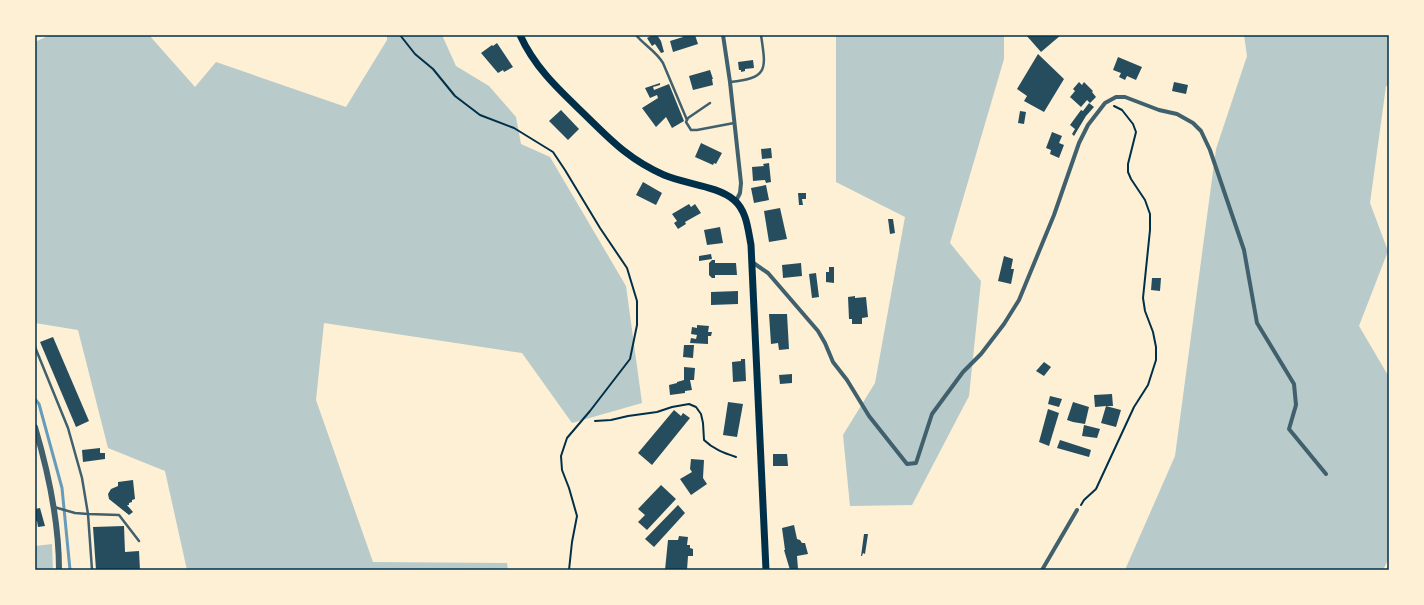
<svg xmlns="http://www.w3.org/2000/svg" width="1424" height="605" viewBox="0 0 1424 605" font-family="Lora,serif">
  <rect width="100%" height="100%" fill="#fdf0d5"/>
  <g fill="#b9caca">
    <path d="M50 35H149L195 87 216 62 346 107 387 40V35H442L456 66 489 86 516 117 521 144 550 157 626 286 642 403 572 423 522 353 324 323 316 400 373 562 507 563 508 570H187L165 471 108 448 78 330 35 323V42Z"/>
    <path d="M836 35H1004V59L950 243 981 281 969 396 912 505 850 506 843 435 875 383 905 217 836 182Z"/>
    <path d="M1244 35H1389V86H1386L1370 203 1388 251 1359 326 1389 377V558L1383 570H1125L1175 456 1216 149 1247 56Z"/>
    <path d="M52 544 53 570H35V546Z"/>
  </g>
  <g fill="none" stroke-linecap="round" stroke-linejoin="round">
    <path stroke="#669bbc" stroke-width="3" d="M35 399 39 404 62 488 70 570"/>
  </g>
  <g fill="#264d5e">
    <path d="M653 35H657L661 41 664 52 661 53 655 44 652 46 647 38Z"/>
    <path d="M682 35H695L698 44 673 52 670 41 683 37Z"/>
    <path d="M1026 35H1061L1041 52Z"/>
    <path d="M497 43 513 67 504 72 503 70 498 73 481 53 492 45 493 46Z"/>
    <path d="M1038 54 1064 79 1044 112 1024 101 1027 96 1017 89Z"/>
    <path d="M1118 57 1142 67 1136 80 1127 76 1125 80 1119 77 1121 73 1113 70Z"/>
    <path d="M753 60 754 68 745 69V71L741 72V70H739L738 62Z"/>
    <path d="M710 70 713 79H712L713 85 693 90 689 76Z"/>
    <path d="M1079 82 1082 85 1084 82 1093 91 1092 92 1096 97 1090 103 1087 100 1081 107 1070 97 1075 91 1073 89Z"/>
    <path d="M1174 82 1188 85 1186 94 1172 91Z"/>
    <path d="M660 83V85L653 87 654 90 669 84 684 121 672 128 666 117 656 127 642 108 658 98 657 95 650 98 645 88Z"/>
    <path d="M1089 103 1094 107 1086 116 1074 136 1072 134 1075 129 1070 125 1081 110 1083 111Z"/>
    <path d="M561 110 579 129 568 140 549 121Z"/>
    <path d="M1020 111 1026 112 1024 124 1018 123Z"/>
    <path d="M1052 132 1062 136 1059 143 1064 145 1059 158 1050 154 1051 150 1046 148Z"/>
    <path d="M701 143 722 153 716 164 714 163 713 165 695 157Z"/>
    <path d="M771 148 772 158 762 159 761 149Z"/>
    <path d="M769 163 771 182 766 183 765 180 753 181 752 167 764 166 763 164Z"/>
    <path d="M643 182 662 193 656 205 636 195Z"/>
    <path d="M766 185 769 200 754 203 751 188Z"/>
    <path d="M798 193H806V199H802L803 205H799Z"/>
    <path d="M689 204 691 207 695 204 701 213 685 222 686 224 678 229 674 223 677 221 672 214Z"/>
    <path d="M780 208 787 239 769 242 764 211Z"/>
    <path d="M888 219H893L895 233 890 234Z"/>
    <path d="M720 227 723 243 707 245 704 230Z"/>
    <path d="M711 254 712 259 699 261V256Z"/>
    <path d="M1004 256 1013 259 1011 269H1014L1011 284 998 281Z"/>
    <path d="M712 260H715V263H736L737 275H715V278H712L709 275V263Z"/>
    <path d="M801 263 802 276 783 278 782 265Z"/>
    <path d="M829 267H834V283L826 282V272H829Z"/>
    <path d="M816 273 819 297 812 298 809 274Z"/>
    <path d="M1152 278H1161L1160 291 1151 290Z"/>
    <path d="M738 291V304L711 305V292Z"/>
    <path d="M855 296V298L866 297 868 317 862 318V324H852V319H849L848 297Z"/>
    <path d="M769 314H787L789 349 779 350 778 343 771 344Z"/>
    <path d="M697 325 709 326 708 332H712L711 336H708V344L690 343 691 338 696 339 697 335 691 334 692 327 697 328Z"/>
    <path d="M53 337 89 421 76 427 40 342Z"/>
    <path d="M684 345H694L693 358 683 357Z"/>
    <path d="M741 359H745L746 381 733 382 732 362 741 361Z"/>
    <path d="M1044 362 1051 367 1044 376 1036 371Z"/>
    <path d="M684 367 695 368 694 380H690L692 390 685 391V393L670 395 669 385 677 383V382L684 380Z"/>
    <path d="M792 374V383L780 384 779 375Z"/>
    <path d="M1112 394 1113 406H1106L1121 410 1116 427 1101 423 1106 406 1095 407 1094 395Z"/>
    <path d="M1050 396 1062 399 1059 407 1048 404Z"/>
    <path d="M728 402 743 404 737 437 723 435Z"/>
    <path d="M1073 402 1089 407 1085 424 1073 422 1067 420Z"/>
    <path d="M1048 409 1059 413 1049 446 1039 442Z"/>
    <path d="M674 410 681 416 683 413 690 418 652 465 638 453Z"/>
    <path d="M1084 425 1100 429 1097 438 1082 436Z"/>
    <path d="M1060 440 1091 450 1089 457 1057 448Z"/>
    <path d="M100 448V453H105V459L83 462 82 450Z"/>
    <path d="M773 454H787L788 466H773Z"/>
    <path d="M691 459 704 460 703 478 707 484 691 495 680 479 692 472 690 469Z"/>
    <path d="M133 480 135 499 132 500V502L129 503V505H127L133 512 129 515 109 499 108 494 111 489 118 486V482Z"/>
    <path d="M661 485 676 499 647 530 638 522 645 515 638 509Z"/>
    <path d="M678 505 685 513 654 547 645 539Z"/>
    <path d="M40 508 45 526 38 527 37 521H35V509Z"/>
    <path d="M794 525 797 539 800 540 802 543H805L808 554 797 556 798 569 790 570 784 550H785L782 528Z"/>
    <path d="M124 526 125 552 139 551 140 570H96L93 527Z"/>
    <path d="M864 534H868L865 554 863 553 862 556H861Z"/>
    <path d="M679 536 688 537 687 545H690V548L693 549V556H688L687 570H665L668 540H678Z"/>
  </g>
  <g fill="none" stroke-linecap="round" stroke-linejoin="round">
    <g stroke="#003049" stroke-width="2">
      <path d="M400 35 415 54 433 69 455 96 480 115 514 128 553 152 565 170 600 228 627 268 637 301V325L630 359 590 411 567 438 561 456 562 470 569 488 577 516 572 542 569 570"/>
      <path d="M595 421 611 420 628 416 657 412 672 407 689 404 696 407 701 414 703 423 704 440C713 449 724 453 736 457"/>
      <path d="M1081 505 1084 500 1096 489 1134 407 1148 385 1156 360V347L1153 332 1145 311 1143 298 1150 230V214L1145 200 1131 179 1128 172V164L1136 132 1133 124 1122 110 1114 106"/>
    </g>
    <g stroke="#3f606c" stroke-width="2.5">
      <path d="M636 35C644 45 656 51 663 63L687 120"/>
      <path d="M730 82C769 78 766 69 761 35"/>
      <path d="M710 103 688 118 686 122 691 130H697L734 123"/>
      <path d="M35 347 68 428 82 478 88 514 119 515 139 541"/>
      <path d="M54 507 75 513 88 514 92 570"/>
    </g>
    <g stroke="#3f606c" stroke-width="4">
      <path d="M723 35 730 82 741 183 740 193 736 201"/>
      <path d="M752 262 768 273 818 331 825 343 833 362 847 380 869 416 907 464 916 463 932 414 963 372 981 354 1004 324 1019 300 1054 215 1079 143 1088 125 1105 103 1116 97H1125L1159 110 1177 114 1193 123 1201 131 1210 150 1244 250 1257 323 1294 384 1296 405 1289 429 1326 474"/>
      <path d="M1042 570 1077 510"/>
    </g>
    <path stroke="#3f606c" stroke-width="6" d="M35 427C48 471 59 524 59 570"/>
    <path stroke="#003049" stroke-width="7" d="M520 35C534 66 556 87 580 110 608 137 627 159 664 175 685 184 718 186 734 200 747 211 748 230 751 245L766 570"/>
  </g>
  <rect width="1424" height="605" fill="none" stroke="#fdf0d5" stroke-width="72"/>
  <rect x="36" y="36" width="1352" height="533" fill="none" stroke="#003049" stroke-width="1.5"/>
</svg>
